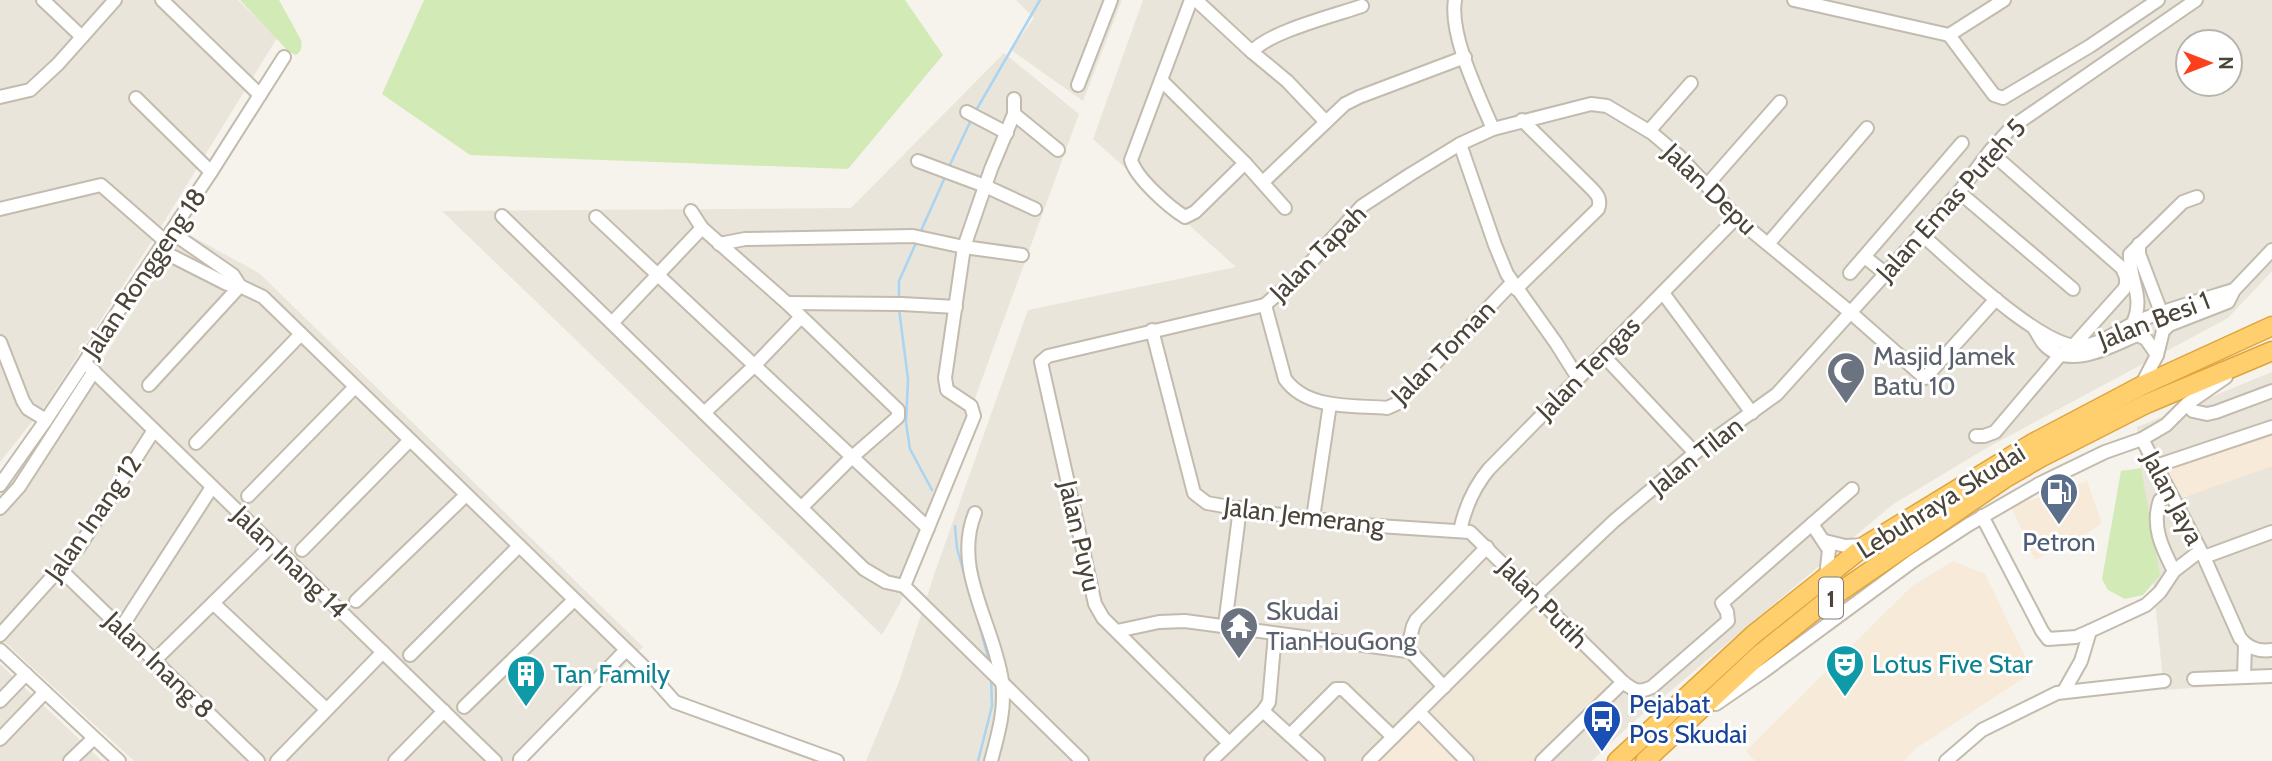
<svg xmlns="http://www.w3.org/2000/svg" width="2272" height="761" viewBox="0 0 2272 761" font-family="Cabin,sans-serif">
  <rect width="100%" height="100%" fill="#f6f3ec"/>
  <g fill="#eae5da" fill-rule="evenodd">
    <path d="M0 0H238L277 38 164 222 47 403 0 462Z"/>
    <path d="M1016 0H1122L1083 101 1011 50 1034 18Z"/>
    <path d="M1143 0H2272V271L2228 318 1983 450 1892 505 1631 724 1592 761H866L899 682 935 572 1028 310 1236 267 1093 139ZM2188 42H2230V84H2188Z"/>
    <path d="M1004 53 1079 114 900 603 882 635 442 211 851 208Z"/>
    <path d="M184 232 259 273 643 647 527 761H134L0 638V495L99 365Z"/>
    <path d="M2272 372V682L2164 690 2137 427Z"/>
    <path d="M0 664 102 761H0Z"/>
  </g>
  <g fill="#f7ead8">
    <path d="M2272 431V466L2177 500 2161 468Z"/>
    <path d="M2087 481 2102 523 2085 535 2035 560 2011 507Z"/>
    <path d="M1953 561 1985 574 2030 667V674L1915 749 1904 761H1755L1746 751 1912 586Z"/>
    <path d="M1420 718 1463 761H1377Z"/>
  </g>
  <path fill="#efe8d6" d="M1538 606 1616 687 1540 761H1482L1430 713Z"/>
  <g fill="#d2eab5">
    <path d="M240 0H279L301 40C302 47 302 51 296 55L289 52Z"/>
    <path d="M424 0H905L943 55 848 169 470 155 382 94Z"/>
    <path d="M2141 468 2160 575 2143 595 2125 599 2108 590 2102 579 2121 471Z"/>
  </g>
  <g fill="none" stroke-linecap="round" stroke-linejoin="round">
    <g stroke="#a9d4f2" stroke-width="2.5">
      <path d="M975 112 1040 0"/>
      <path d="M948 169 972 118"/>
      <path d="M920 233 946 175"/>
      <path d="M899 299V281L916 243"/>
      <path d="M899 309 908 379 906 423 910 449 932 490"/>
      <path d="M955 526 957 548 965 577"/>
      <path d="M977 617 989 661"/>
      <path d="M978 761 992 706 991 678"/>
    </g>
    <defs>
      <g id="minor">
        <path d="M43 0 82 37"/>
        <path d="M162 0 260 95"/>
        <path d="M1191 0 1131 160C1136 178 1169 207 1185 217L1195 212 1245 163"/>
        <path d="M1196 0 1252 52 1287 81 1326 122"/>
        <path d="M1455 0C1449 35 1479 96 1493 129"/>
        <path d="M1794 0 1949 35 2004 0"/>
        <path d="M1949 35 1994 95 2003 98 2090 46 2158 0"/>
        <path d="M1252 52C1268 32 1336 15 1362 6"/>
        <path d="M1161 80 1245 163 1285 208"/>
        <path d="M1078 85 1111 0"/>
        <path d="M0 97 30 90 58 64 115 0"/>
        <path d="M136 98 211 172"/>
        <path d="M967 112 1007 133"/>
        <path d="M1014 114 1058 150"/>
        <path d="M1649 131 1691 83"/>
        <path d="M1460 144 1495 245 1507 274 1556 343 1578 378"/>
        <path d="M918 161 985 186 1035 209"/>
        <path d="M2003 163 2122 268 2126 277V285L2124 289 2073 346"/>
        <path d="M1263 182 1345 104 1359 97 1465 57"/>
        <path d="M1707 185 1780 102"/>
        <path d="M1959 192 2073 289"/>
        <path d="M0 209 101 185 165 241"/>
        <path d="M691 211 702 228 787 303 898 410V417L851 458 802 507"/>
        <path d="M502 216 864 569 886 582 904 586 1082 761"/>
        <path d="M596 217 928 528"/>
        <path d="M171 232 233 275 240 286"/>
        <path d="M1921 234C1951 260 2044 351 2082 346 2102 344 2119 330 2136 322 2168 309 2201 300 2234 290"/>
        <path d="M719 244 745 239 913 236 964 247 1022 255"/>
        <path d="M1768 244 1867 128"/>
        <path d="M2139 244V254L2161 312"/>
        <path d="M160 250 227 284 240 286 263 297 642 665 675 702 837 761"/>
        <path d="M1865 257 1886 274"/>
        <path d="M1850 273 1962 143"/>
        <path d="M1516 289 1598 209C1602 198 1596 193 1589 186L1522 120"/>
        <path d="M1663 293 1752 413"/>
        <path d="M787 303 902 304 956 307"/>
        <path d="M1265 305 1285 379C1307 410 1353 405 1387 408L1396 404 1512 283"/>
        <path d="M612 323 702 228"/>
        <path d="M2133 323C2145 296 2129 281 2130 254L2183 202 2197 197"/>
        <path d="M1152 330 1194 493 1207 503 1257 512 1363 525 1470 532 1623 682C1634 691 1639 693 1652 687L1728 621 1727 612 1722 603 1852 489"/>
        <path d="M2035 330C2038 334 2041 341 2044 344 2069 371 2111 346 2137 335L2146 339 2157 355 2141 386"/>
        <path d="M0 342 23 401 28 409 46 420"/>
        <path d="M1602 354 1695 453"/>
        <path d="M2157 355 2163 331 2169 325 2228 302 2234 290 2272 250"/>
        <path d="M85 363 495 761"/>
        <path d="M149 385 240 286"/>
        <path d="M2187 404 2193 411 2207 414 2216 412 2272 391"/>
        <path d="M704 413 753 367 801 317"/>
        <path d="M1976 436H1984L1995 432 2061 354"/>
        <path d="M2142 439 2204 557 2240 638C2248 648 2260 652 2272 650"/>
        <path d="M196 443 301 334"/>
        <path d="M2156 466 2272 427"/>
        <path d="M0 485 46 420 211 172 284 57"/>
        <path d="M2170 495 2160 500C2151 526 2162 548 2174 571"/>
        <path d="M248 496 355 387"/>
        <path d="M0 508 19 487 94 371"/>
        <path d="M975 513C952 570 994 624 1002 681 1006 708 998 735 991 761"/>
        <path d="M1982 516 2042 631 2048 639 2076 637 2090 631"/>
        <path d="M1313 518 1330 404"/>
        <path d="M1812 524 1829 550 1826 576"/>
        <path d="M1460 531C1465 507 1473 488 1489 469L1736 218"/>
        <path d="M1825 541 1845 546 1866 545"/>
        <path d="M302 550 410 440"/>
        <path d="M2204 557 2272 532"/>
        <path d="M60 569 258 761"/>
        <path d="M904 586 974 416 971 406 947 390 945 378 964 247 991 169 1014 114V99"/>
        <path d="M356 601 466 495"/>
        <path d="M213 603 326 709"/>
        <path d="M1225 625 1240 508"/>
        <path d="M121 628 212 487"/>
        <path d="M1117 631 1159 622 1185 621 1407 651 1411 652 1444 687"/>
        <path d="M0 635 79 547 154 430"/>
        <path d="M0 650 119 761"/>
        <path d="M1407 651 1413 626 1416 620 1487 547"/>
        <path d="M410 655 519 546"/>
        <path d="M154 661 272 545"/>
        <path d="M2244 677 2245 644"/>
        <path d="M2194 679 2272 676"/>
        <path d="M2064 691 2081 661 2090 631 2146 605 2160 592 2174 571 2200 551"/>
        <path d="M0 701 26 674"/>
        <path d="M1716 704 1764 671 1913 561 1968 525 2039 484 2105 452 2142 439 2166 425 2187 404 2226 377"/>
        <path d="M464 707 574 600"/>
        <path d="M1263 711 1318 761"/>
        <path d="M1419 712 1467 761"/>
        <path d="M1290 735 1336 689H1343L1393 737"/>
        <path d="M0 739 45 692"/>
        <path d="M1229 743 1103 618 1095 604 1041 362 1048 356 1265 305 1300 274 1362 206 1411 174 1460 144 1493 129 1591 104 1607 106 1652 133 1679 156 1741 222 1850 312 1925 378 1996 299"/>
        <path d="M520 759 626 650"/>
        <path d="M70 761 94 738"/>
        <path d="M277 761 383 652"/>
        <path d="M395 761 444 711"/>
        <path d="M1211 761 1263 711 1269 702 1275 634"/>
        <path d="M1369 761 1536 595 1614 521 1695 453 1777 394 1959 192 1990 151 2012 127 2196 0"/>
        <path d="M1542 761 1623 682"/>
        <path d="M1946 761 1982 730 2057 693 2164 681"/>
      </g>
      <g id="highway">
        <path d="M1617 761 1753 635 1866 545 2033 443 2141 386 2272 326"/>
        <path d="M1645 761 1759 655 1825 602 2004 479 2040 458 2146 404 2272 351"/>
      </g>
    </defs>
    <use href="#minor" stroke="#c2bbae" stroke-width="16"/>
    <use href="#highway" stroke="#e0a43c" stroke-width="21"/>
    <use href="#minor" stroke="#fff" stroke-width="12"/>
    <use href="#highway" stroke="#ffcf6e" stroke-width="18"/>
  </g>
  <defs>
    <symbol id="mosque-pin" viewBox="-11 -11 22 30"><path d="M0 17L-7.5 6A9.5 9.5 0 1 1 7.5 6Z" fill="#6b7280" stroke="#fff"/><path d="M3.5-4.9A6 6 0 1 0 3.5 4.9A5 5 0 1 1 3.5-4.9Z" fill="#fff"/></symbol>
    <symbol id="fuel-pin" viewBox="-11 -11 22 30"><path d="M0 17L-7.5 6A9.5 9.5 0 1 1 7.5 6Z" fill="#5c6f8a" stroke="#fff"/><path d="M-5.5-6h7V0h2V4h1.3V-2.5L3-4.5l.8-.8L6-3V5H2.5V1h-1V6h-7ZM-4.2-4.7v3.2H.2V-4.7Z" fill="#fff"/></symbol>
    <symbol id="temple-pin" viewBox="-11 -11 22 30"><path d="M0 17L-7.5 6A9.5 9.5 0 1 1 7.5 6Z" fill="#6b7280" stroke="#fff"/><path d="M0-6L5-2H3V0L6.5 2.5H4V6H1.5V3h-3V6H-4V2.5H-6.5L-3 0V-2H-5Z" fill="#fff"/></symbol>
    <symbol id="theatre-pin" viewBox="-11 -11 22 30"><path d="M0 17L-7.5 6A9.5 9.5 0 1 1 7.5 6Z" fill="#0f9aa8" stroke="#fff"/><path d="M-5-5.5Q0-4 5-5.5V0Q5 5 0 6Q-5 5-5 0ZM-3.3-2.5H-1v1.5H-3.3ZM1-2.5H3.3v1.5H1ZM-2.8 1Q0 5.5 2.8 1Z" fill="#fff"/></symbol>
    <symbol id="building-pin" viewBox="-11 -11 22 30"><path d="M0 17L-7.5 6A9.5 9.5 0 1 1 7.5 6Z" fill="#0f9aa8" stroke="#fff"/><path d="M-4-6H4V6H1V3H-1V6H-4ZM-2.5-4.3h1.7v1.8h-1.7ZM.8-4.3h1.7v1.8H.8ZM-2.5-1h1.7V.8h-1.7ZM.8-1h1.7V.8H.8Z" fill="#fff"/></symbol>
    <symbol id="bus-pin" viewBox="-11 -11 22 30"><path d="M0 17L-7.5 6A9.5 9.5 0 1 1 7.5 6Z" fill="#1a4fb4" stroke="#fff"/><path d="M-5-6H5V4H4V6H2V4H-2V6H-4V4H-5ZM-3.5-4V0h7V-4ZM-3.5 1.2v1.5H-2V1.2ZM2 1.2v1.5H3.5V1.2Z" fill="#fff"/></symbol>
  </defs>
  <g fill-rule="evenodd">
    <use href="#mosque-pin" x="1824" y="349" width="44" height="60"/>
    <use href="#fuel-pin" x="2037" y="470" width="44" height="60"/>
    <use href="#temple-pin" x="1217" y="604" width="44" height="60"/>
    <use href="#theatre-pin" x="1823" y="642" width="44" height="60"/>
    <use href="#building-pin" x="504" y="652" width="44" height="60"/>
    <use href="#bus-pin" x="1580" y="697" width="44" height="60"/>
  </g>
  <g text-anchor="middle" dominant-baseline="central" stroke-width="6" stroke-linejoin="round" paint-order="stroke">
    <rect fill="#fff" stroke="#817c74" stroke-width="2" x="1819" y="577.5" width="24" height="41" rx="5"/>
    <g font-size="24" font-weight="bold" fill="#4b4439">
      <text x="1831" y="598">1</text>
    </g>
    <g font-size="26" fill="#4b4439" stroke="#fff">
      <text transform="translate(1710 189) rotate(44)">Jalan Depu</text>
      <text transform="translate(1951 200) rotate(-48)">Jalan Emas Puteh 5</text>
      <text transform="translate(1318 253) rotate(-45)">Jalan Tapah</text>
      <text transform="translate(144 273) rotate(-56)">Jalan Ronggeng 18</text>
      <text transform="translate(2154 320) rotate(-21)">Jalan Besi 1</text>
      <text transform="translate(1443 352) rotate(-45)">Jalan Toman</text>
      <text transform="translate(1588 368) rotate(-45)">Jalan Tengas</text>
      <text transform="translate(1696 456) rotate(-38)">Jalan Tilan</text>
      <text transform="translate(2173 498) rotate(62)">Jalan Jaya</text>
      <text transform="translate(1941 501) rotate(-32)">Lebuhraya Skudai</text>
      <text transform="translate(1304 516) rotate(7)">Jalan Jemerang</text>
      <text transform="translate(93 518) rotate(-55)">Jalan Inang 12</text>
      <text transform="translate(1080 536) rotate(77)">Jalan Puyu</text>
      <text transform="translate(290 562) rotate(44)">Jalan Inang 14</text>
      <text transform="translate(1543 603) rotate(45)">Jalan Putih</text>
      <text transform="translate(159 665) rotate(44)">Jalan Inang 8</text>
    </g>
    <g font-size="26" fill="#5b616d" stroke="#fff" text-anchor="start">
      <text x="1873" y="356">Masjid Jamek<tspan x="1873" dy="30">Batu 10</tspan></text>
      <text x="1266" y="611">Skudai<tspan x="1266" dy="30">TianHouGong</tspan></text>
    </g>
    <g font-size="26" fill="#4e5e75" stroke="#fff">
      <text x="2059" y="542">Petron</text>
    </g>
    <g font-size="26" fill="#0d838f" stroke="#fff" text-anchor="start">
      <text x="1872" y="664">Lotus Five Star</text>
      <text x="553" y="674">Tan Family</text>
    </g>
    <g font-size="26" fill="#164399" stroke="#fff" text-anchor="start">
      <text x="1629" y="704">Pejabat<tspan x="1629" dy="30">Pos Skudai</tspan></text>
    </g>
  </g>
  <g transform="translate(2209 63) rotate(90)"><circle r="33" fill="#ffffff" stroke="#b7b4b0" stroke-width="2"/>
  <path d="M0-5L12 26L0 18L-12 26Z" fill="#fc3f1d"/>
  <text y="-10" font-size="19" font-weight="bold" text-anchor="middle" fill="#4b4439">N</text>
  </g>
</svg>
